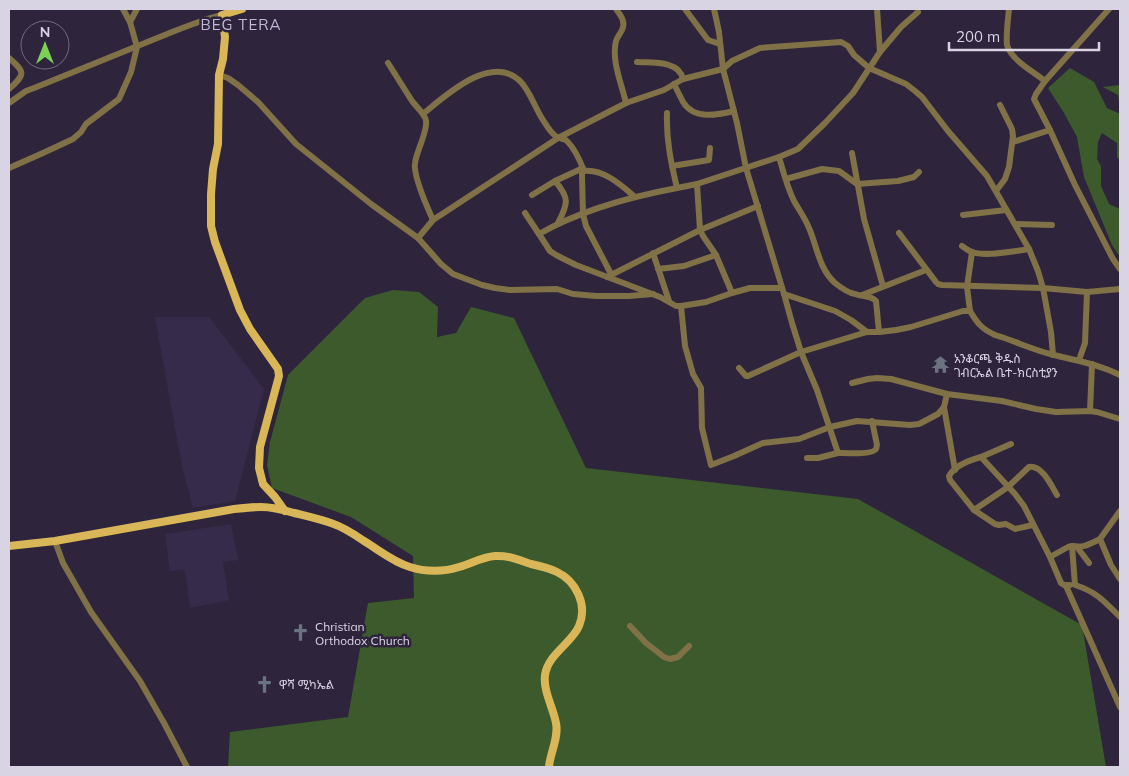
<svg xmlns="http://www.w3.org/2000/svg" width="1129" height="776" viewBox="0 0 1129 776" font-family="Mulish,'Noto Sans Ethiopic',sans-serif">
  <rect width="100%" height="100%" fill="#2e253d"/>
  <g fill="#362b4a">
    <path d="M155 317H209L264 389 235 501 193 508 182 466Z"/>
    <path d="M231 524 238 560 223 562 229 600 190 608 185 570 170 571 165 534Z"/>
  </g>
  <g fill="#3c5a2c">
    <path d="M1070 68 1094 82 1107 108 1120 114V159L1117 158V143L1102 133 1098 142 1097 159 1101 166V186L1109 204 1120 209V257L1112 245 1084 177 1077 137 1064 113 1048 88Z"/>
    <path d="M1120 85V109L1118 95 1103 87Z"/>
    <path d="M393 290 419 292 438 307 437 337 456 333 471 307 514 318 586 468 858 499 1082 625 1106 767H228L230 732 348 717 368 603 414 598 413 556 351 517 272 488 267 465 270 442 288 375 365 298Z"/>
  </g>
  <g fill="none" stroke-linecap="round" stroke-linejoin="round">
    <g stroke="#817146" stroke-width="6">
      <path d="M616 9C621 16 626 22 622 30 620 34 617 37 616 41 611 60 622 85 626 103"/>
      <path d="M685 9 708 40 720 44"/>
      <path d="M714 9 719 32 723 69 737 123 746 168 784 294 835 311 851 320 867 332"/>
      <path d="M1009 9C1008 18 1006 37 1007 45 1011 60 1034 72 1045 81"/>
      <path d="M1109 9 1045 81 1036 94 1034 99 1050 130 1075 185 1113 259 1120 269"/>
      <path d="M130 22 137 9"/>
      <path d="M880 52 901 27 918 12"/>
      <path d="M9 58C25 72 26 74 9 89"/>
      <path d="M637 62C652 63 679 60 683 79"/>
      <path d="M388 63 412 101 423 114C445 96 490 54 519 80 531 91 535 110 545 123 548 128 552 134 557 137 560 139 564 138 567 141 574 148 581 163 584 171 604 169 621 185 635 197"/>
      <path d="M219 75 228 78 238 85 258 102 296 144 371 204 418 238 441 264 453 274 482 285 495 288 510 290 557 289 573 294 596 296H629L653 294"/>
      <path d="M674 84C677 90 680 96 683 102 694 120 717 115 734 111"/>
      <path d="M9 103 26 91 34 88 177 30 204 20 222 15"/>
      <path d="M1013 142 1050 130"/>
      <path d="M852 153 864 219 883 286"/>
      <path d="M779 157C783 171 787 187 794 201 799 210 805 218 809 228 817 246 819 269 835 283 840 287 848 293 855 294 863 297 871 295 876 301L879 332"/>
      <path d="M672 166 709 160 710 148"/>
      <path d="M9 168 43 153 73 139 81 132 86 124 119 99 131 72 137 47 130 22 123 9"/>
      <path d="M584 171 582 173V176L583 214 586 226 611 274"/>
      <path d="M786 179 822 169 839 171 857 184 898 181 914 177 919 172"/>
      <path d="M555 181C570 198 568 204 558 223"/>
      <path d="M697 184 779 157 798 149 825 123 853 93 880 52 877 9"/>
      <path d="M996 191 1005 179 1009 167 1013 136 1012 129 1000 105"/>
      <path d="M532 195 555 181 583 168"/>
      <path d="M525 213 539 234C581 210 629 197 677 188"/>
      <path d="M963 215 1006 210"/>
      <path d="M433 220 558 138 626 103 664 90 683 79 723 69 732 61 760 48 841 42 848 46 854 55 869 68 906 84 915 91 922 97 948 131 987 176 1029 249 1038 271 1043 288 1051 332 1053 355"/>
      <path d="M1015 224 1052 225"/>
      <path d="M899 233 936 282 938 284 942 285 1043 288 1087 292 1120 289"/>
      <path d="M539 234 550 251 556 255 576 265 660 297 676 306H681L706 302 732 293 716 255 703 236 700 230 758 206"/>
      <path d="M418 238 433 220C428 209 413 175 415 163 416 153 428 130 426 121 426 118 424 117 423 114"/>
      <path d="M962 246C965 248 969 251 972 252 985 257 1016 251 1029 249"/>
      <path d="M653 253 669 301"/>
      <path d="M658 269 684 266 716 255"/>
      <path d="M607 277 700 230 697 184 677 188C671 163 666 139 667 113"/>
      <path d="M732 293 750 288H782"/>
      <path d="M784 294 792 323 801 352 817 390 838 453C845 453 873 455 876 449 877 448 876 446 877 445L872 421"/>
      <path d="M862 295 926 270"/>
      <path d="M681 306 685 346 693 374 701 388 702 428 711 465 734 456 763 443 799 439 830 427 857 421 910 425 919 424 938 414 944 407 947 394"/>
      <path d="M970 311 967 287 972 252"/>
      <path d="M1079 360 1085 343 1087 292"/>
      <path d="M739 368 746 376H748L801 352 867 332H879L896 330 911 327 963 311H970C977 323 982 329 995 335 1015 341 1033 350 1054 355 1077 361 1098 364 1120 375"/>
      <path d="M852 383 868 379 877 378 891 379 947 394 1002 401 1036 409 1056 412 1090 411 1097 412 1120 419"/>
      <path d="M944 407 955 470"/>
      <path d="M1090 411 1092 364"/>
      <path d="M1011 444 981 457 1015 494 1024 506 1050 557"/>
      <path d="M981 457C970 460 955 465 949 476L950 480 974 510 1008 487 1029 467C1042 465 1051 485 1057 495"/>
      <path d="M807 458H818L838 453"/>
      <path d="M974 510 995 524 999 525 1006 524 1015 529 1033 525"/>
      <path d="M1120 511 1100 539 1111 565 1120 579"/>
      <path d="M1100 539C1090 544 1084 548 1072 546L1075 585C1097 592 1105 602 1120 617"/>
      <path d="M55 541 63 563 91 612 140 681 164 723 187 767"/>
      <path d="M1077 547 1089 563"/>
      <path d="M1070 585H1064L1061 583 1050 557 1068 547 1072 546"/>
      <path d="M1066 586 1120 707"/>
      <path d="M630 626 646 643 664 657 670 659 678 657 689 646"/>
    </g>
    <g stroke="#d9b758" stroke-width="8">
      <path d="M242 9 222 15 225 37 223 59 219 75 218 144 213 169 211 194V226L215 242 240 310 250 329 278 369 279 376 260 447 259 468 263 484 275 497 285 511"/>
      <path d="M9 546 55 541 234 509C243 508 252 507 261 507 272 507 284 510 294 513 306 516 319 519 331 523 343 527 354 534 364 541 379 550 393 562 410 567 425 572 444 572 459 567 470 564 482 557 495 556 508 555 519 560 531 564 540 566 549 568 557 572 576 581 588 605 579 626 572 643 548 654 545 675 543 691 553 707 556 723 559 738 550 753 549 767"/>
    </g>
  </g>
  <defs>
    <symbol id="temple-bare" viewBox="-9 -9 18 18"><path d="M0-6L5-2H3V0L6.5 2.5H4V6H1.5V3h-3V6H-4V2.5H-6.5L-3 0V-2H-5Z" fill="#6b7280" stroke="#2e253d" stroke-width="2.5" paint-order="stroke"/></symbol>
    <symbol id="church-bare" viewBox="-9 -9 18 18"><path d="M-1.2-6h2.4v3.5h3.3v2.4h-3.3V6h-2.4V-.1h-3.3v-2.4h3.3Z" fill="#6b7280" stroke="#2e253d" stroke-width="2.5" paint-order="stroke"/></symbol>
  </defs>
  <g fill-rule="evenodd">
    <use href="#temple-bare" x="928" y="352" width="25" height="25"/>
    <use href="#church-bare" x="288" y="620" width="25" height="25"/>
    <use href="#church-bare" x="252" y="672" width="25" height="25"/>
  </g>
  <g text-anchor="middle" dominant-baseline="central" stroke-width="5" stroke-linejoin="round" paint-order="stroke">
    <g font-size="12" fill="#d9d4e4" stroke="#2e253d" text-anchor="start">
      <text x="954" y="358">አንቆርጫ ቅዱስ<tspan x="954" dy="14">ገብርኤል ቤተ-ክርስቲያን</tspan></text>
      <text x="315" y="626">Christian<tspan x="315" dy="14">Orthodox Church</tspan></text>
      <text x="279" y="684">ዋሻ ሚካኤል</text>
    </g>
    <g font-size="15" letter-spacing="1" fill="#c2b8d7" stroke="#2e253d">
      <text x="241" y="24">BEG TERA</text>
    </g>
  </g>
  <rect width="1129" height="776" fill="none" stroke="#d9d4e4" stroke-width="20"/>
  <g transform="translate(45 45)"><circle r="24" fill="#2e253d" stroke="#726b80"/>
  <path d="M0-4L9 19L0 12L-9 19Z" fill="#7bd155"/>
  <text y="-8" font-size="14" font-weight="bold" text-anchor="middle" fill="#d9d4e4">N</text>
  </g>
  <path d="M949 42v8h150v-8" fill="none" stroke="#d9d4e4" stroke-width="2.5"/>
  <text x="956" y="42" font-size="15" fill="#d9d4e4" stroke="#2e253d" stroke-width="4" paint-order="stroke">200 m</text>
</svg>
